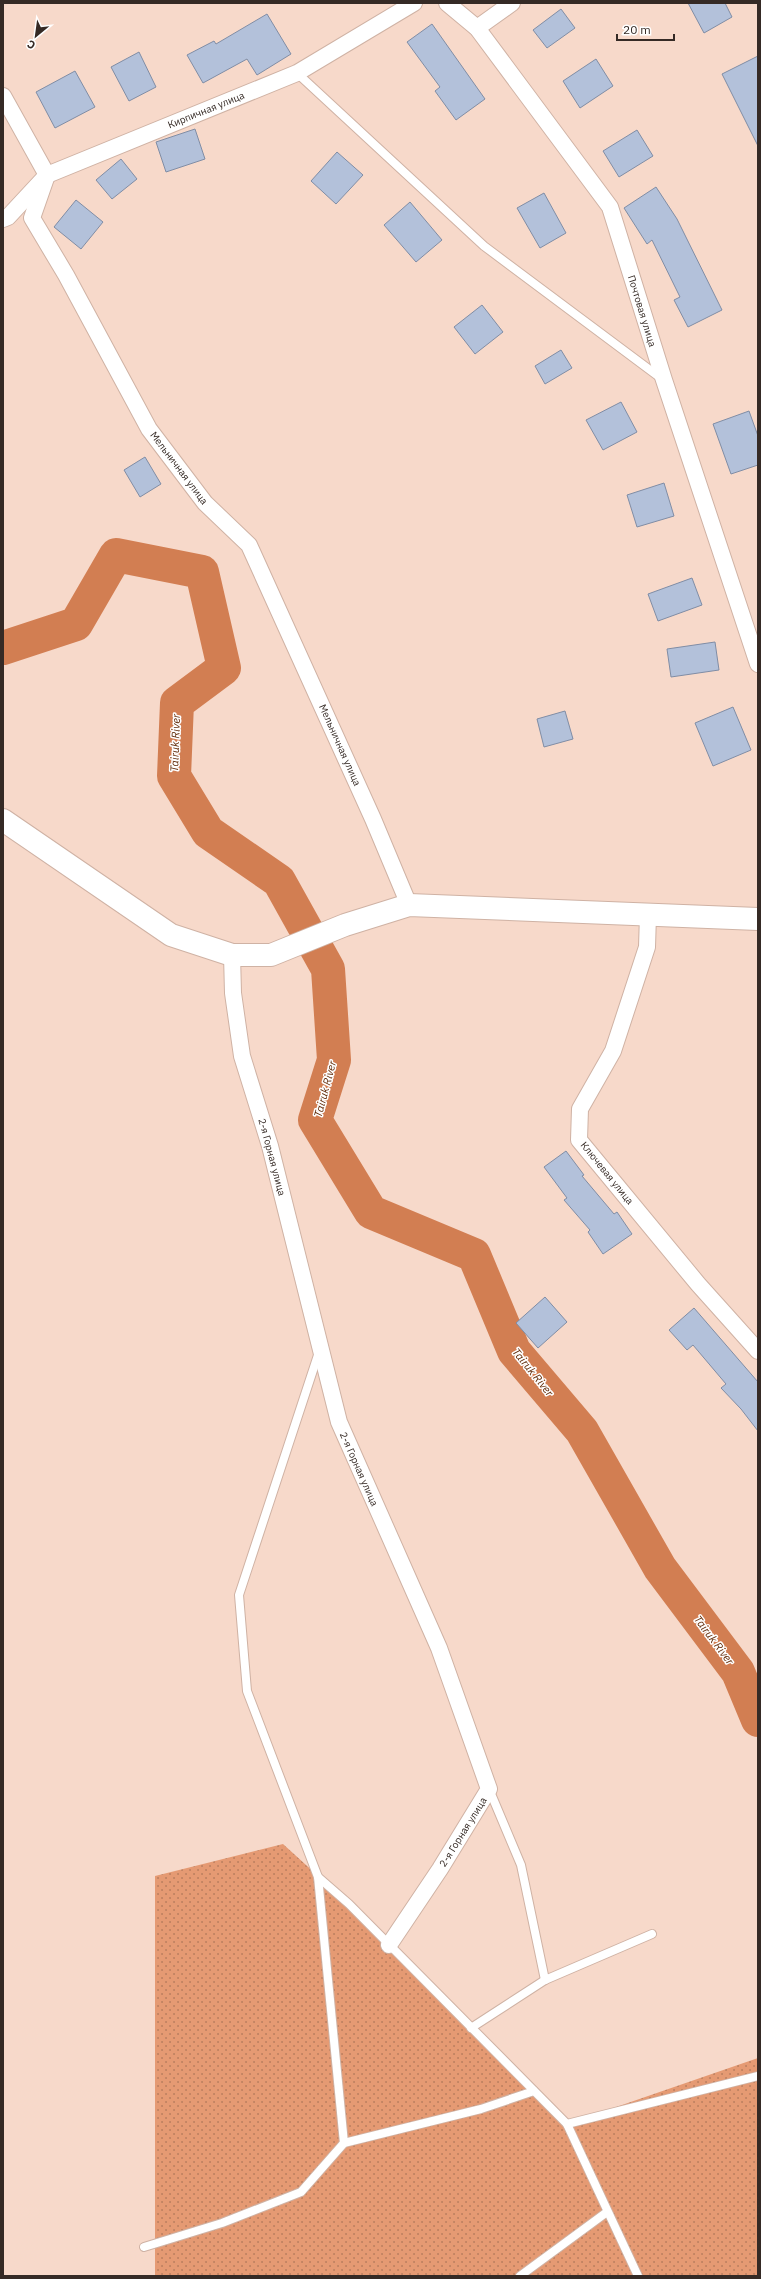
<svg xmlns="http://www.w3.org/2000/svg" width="761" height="2279" viewBox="0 0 761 2279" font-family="'IBM Plex Sans',sans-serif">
  <defs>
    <pattern id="garden-dots" width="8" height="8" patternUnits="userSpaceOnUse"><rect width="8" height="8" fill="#e59a73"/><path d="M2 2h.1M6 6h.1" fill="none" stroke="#ba7e5e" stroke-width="1.8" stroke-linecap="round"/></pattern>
  </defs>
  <rect width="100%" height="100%" fill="#f7d9ca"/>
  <path fill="url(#garden-dots)" d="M283 1844 363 1917 567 2124 758 2058V2276H155V1876Z"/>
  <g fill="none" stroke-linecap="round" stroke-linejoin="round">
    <path stroke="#d27e52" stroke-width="34" d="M3 648 76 624 116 555 202 572 224 668 177 703 174 776 208 832 279 881 328 969 334 1060 315 1120 371 1212 474 1255 514 1351 582 1431 660 1568 738 1672 758 1720"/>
  </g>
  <g fill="#b3c1da" stroke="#808da5">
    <path d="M688 3H725L732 17 704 33Z"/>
    <path d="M561 9 575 28 547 48 533 30Z"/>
    <path d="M267 14 291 54 257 75 247 59 203 83 187 55 214 41 216 44Z"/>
    <path d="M432 24 485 99 456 120 435 91 440 87 407 42Z"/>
    <path d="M139 52 156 87 129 101 111 67Z"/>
    <path d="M758 56V146L722 74Z"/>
    <path d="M596 59 613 86 580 108 563 81Z"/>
    <path d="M75 71 95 107 55 128 36 92Z"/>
    <path d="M195 129 205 159 166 172 156 142Z"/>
    <path d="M637 130 653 156 619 177 603 151Z"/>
    <path d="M337 152 363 175 336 204 311 181Z"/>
    <path d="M121 159 137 179 112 199 96 180Z"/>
    <path d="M656 187 677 219 722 310 688 327 674 300 680 297 652 240 647 244 624 208Z"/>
    <path d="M544 193 566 233 540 248 517 208Z"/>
    <path d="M76 200 103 222 81 249 54 227Z"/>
    <path d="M410 202 442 240 416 262 384 225Z"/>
    <path d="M482 305 503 332 475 354 454 327Z"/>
    <path d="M561 350 572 368 545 384 535 366Z"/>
    <path d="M621 402 637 432 603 450 586 420Z"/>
    <path d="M749 411 758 436V465L731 474 713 424Z"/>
    <path d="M145 457 161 484 140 497 124 470Z"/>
    <path d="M664 483 674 516 637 527 627 495Z"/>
    <path d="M692 578 702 605 658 621 648 594Z"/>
    <path d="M715 642 719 670 671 677 667 649Z"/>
    <path d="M733 707 751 750 713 766 695 723Z"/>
    <path d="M565 711 573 739 544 747 537 719Z"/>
    <path d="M566 1151 584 1175 582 1176 614 1214 617 1212 632 1234 603 1254 588 1232 590 1230 564 1200 567 1198 544 1167Z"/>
    <path d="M545 1297 567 1322 538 1348 516 1323Z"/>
    <path d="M694 1308 758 1382V1431L741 1409 721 1388 726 1384 693 1345 687 1350 669 1330Z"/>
  </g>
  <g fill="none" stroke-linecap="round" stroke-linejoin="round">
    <defs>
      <g id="lane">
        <path d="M297 73 484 246 662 379"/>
        <path d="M319 1352 239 1595 247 1691 318 1877 349 1904 567 2124 638 2276"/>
        <path d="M489 1789 521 1865 545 1980"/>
        <path d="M318 1877 344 2143"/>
        <path d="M471 2028 545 1980 652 1934"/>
        <path d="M567 2124 758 2076"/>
        <path d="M144 2247 222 2223 301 2192 344 2143 481 2109 534 2091"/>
        <path d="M520 2276 607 2212"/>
      </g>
      <g id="street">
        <path d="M447 3 477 28 610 207 664 380 758 664"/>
        <path d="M477 28 512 3"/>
        <path d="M3 96 47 175 32 218 66 275 149 429 205 503 249 545 373 819 409 905"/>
        <path d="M3 219 8 217 47 175 297 73 414 3"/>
        <path d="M648 915 647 947 613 1051 580 1109 579 1140 698 1284 758 1351"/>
        <path d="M232 955 233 993 242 1056 270 1146 339 1422 439 1648 489 1789 440 1869 389 1945"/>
      </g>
      <path id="secondary" d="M3 820 171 935 232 955H271L345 925 409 905 758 919"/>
    </defs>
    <use href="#lane" stroke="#cfb2a4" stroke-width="10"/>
    <use href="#street" stroke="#cfb2a4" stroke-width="18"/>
    <use href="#secondary" stroke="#cfb2a4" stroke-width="24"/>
    <use href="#lane" stroke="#fff" stroke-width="8"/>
    <use href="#street" stroke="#fff" stroke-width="16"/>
    <use href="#secondary" stroke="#fff" stroke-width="22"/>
  </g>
  <g text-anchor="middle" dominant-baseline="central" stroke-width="3" stroke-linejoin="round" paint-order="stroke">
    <g font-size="10" fill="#352a25" stroke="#fff">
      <text transform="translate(206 110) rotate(-22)">Кирпичная улица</text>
      <text transform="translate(642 311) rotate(73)">Почтовая улица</text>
      <text transform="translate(179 468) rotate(53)">Мельничная улица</text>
      <text transform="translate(340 745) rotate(66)">Мельничная улица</text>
      <text transform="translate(272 1157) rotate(75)">2-я Горная улица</text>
      <text transform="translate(607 1173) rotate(51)">Ключевая улица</text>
      <text transform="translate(359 1469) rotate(66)">2-я Горная улица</text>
      <text transform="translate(463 1832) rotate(-58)">2-я Горная улица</text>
    </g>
    <g font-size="11" font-style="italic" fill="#602a08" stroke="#fff">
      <text transform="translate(175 743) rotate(-88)">Tairuk River</text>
      <text transform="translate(325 1089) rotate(-75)">Tairuk River</text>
      <text transform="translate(533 1372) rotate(51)">Tairuk River</text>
      <text transform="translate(714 1640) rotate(53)">Tairuk River</text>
    </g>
  </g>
  <rect width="761" height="2279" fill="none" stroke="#352a25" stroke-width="8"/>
  <g transform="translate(36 36) rotate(209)" stroke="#ffffff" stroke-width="3" paint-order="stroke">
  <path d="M0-3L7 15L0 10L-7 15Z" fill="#352a25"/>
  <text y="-6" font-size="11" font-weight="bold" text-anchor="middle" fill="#352a25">С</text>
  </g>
  <path d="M617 34v6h57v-6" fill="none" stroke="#352a25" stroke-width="2"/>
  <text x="623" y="34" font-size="12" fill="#352a25" stroke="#ffffff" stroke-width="3" paint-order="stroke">20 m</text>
</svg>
